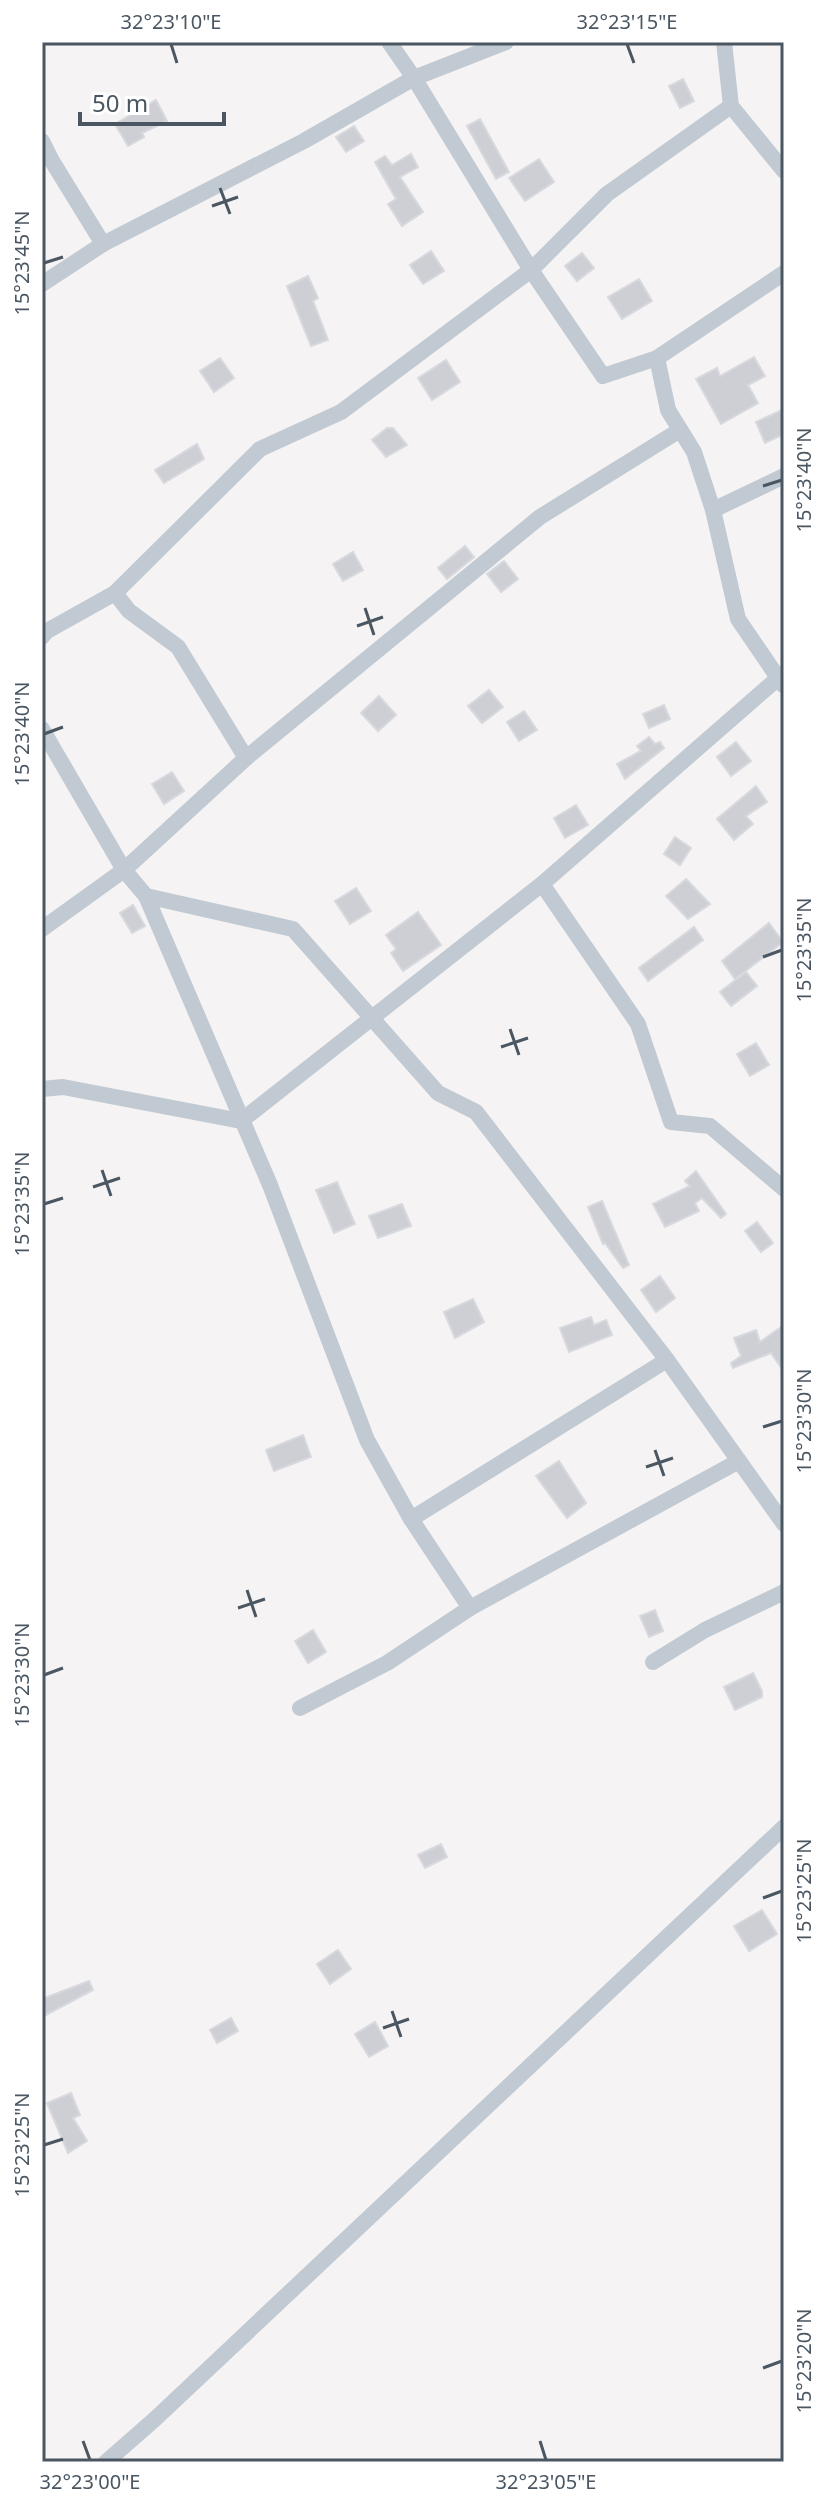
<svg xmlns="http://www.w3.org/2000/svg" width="826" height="2504" viewBox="0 0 826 2504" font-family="'Noto Sans',sans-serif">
  <rect width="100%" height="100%" fill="#f5f3f3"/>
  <g fill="#cdcfd5" stroke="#d7d9de" stroke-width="2">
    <path d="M683 79 694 101 680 108 669 86Z"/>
    <path d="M156 100 167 121 142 133 144 137 128 146 115 124Z"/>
    <path d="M480 119 509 172 496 179 467 126Z"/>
    <path d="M354 126 364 141 346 152 336 137Z"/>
    <path d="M411 154 418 167 400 177 423 212 402 226 388 204 396 199 375 162 385 156 392 165Z"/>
    <path d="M539 159 554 182 525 201 509 178Z"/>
    <path d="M431 251 444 271 423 284 410 265Z"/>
    <path d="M582 253 594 268 577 281 565 266Z"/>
    <path d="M308 276 318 298 313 301 328 340 311 346 287 286Z"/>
    <path d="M639 279 652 301 622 319 608 297Z"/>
    <path d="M754 357 765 376 748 385 758 403 721 424 696 379 717 368 720 376Z"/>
    <path d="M220 358 234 378 214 392 200 371Z"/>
    <path d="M446 360 460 382 432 400 418 378Z"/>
    <path d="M784 409V434L765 443 756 422Z"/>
    <path d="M387 428H393L407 445 386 457 372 440Z"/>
    <path d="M197 444 204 459 164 483 155 470Z"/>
    <path d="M465 546 474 557 447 579 438 568Z"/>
    <path d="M353 552 363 570 343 581 333 564Z"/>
    <path d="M504 561 518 579 501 592 487 574Z"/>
    <path d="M489 690 503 707 482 723 468 706Z"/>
    <path d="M379 696 396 715 378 731 361 713Z"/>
    <path d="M664 705 670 719 649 728 643 714Z"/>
    <path d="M524 711 537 730 519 741 507 722Z"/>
    <path d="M649 737 655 744 660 742 664 748 625 779 617 764 641 751 637 746Z"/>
    <path d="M736 742 751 761 731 776 717 757Z"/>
    <path d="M172 772 184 791 164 804 152 784Z"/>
    <path d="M756 786 767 802 746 816 753 824 734 840 717 819Z"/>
    <path d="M576 805 588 825 565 838 554 818Z"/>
    <path d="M675 837 691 848 680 865 664 854Z"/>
    <path d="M686 879 710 904 688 919 666 896Z"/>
    <path d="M356 888 371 911 350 924 335 901Z"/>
    <path d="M133 905 145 926 132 933 120 913Z"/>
    <path d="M418 912 441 945 403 971 391 953 396 949 386 935Z"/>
    <path d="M769 923 783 942 735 979 722 961Z"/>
    <path d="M694 927 703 940 648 981 639 968Z"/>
    <path d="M746 972 757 986 731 1006 720 992Z"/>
    <path d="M756 1043 769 1065 750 1076 737 1054Z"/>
    <path d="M696 1171 726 1214 721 1218 702 1198 695 1203 699 1211 665 1227 653 1204 690 1186 685 1181Z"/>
    <path d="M337 1182 355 1224 334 1233 316 1190Z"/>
    <path d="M602 1201 629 1265 623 1268 605 1243 603 1244 588 1207Z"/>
    <path d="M402 1204 411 1226 378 1238 369 1216Z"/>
    <path d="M757 1222 773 1243 761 1252 745 1231Z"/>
    <path d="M660 1276 675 1298 656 1312 641 1290Z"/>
    <path d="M473 1299 484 1322 455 1338 444 1312Z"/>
    <path d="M591 1317 594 1325 606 1320 612 1335 569 1352 560 1328Z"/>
    <path d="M784 1325V1372L771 1353 733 1368 731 1363 741 1356 734 1338 756 1330 760 1342Z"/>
    <path d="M303 1435 311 1457 274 1471 266 1450Z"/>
    <path d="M559 1461 586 1503 567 1518 536 1476Z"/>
    <path d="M655 1610 663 1631 649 1637 640 1616Z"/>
    <path d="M313 1630 326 1652 308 1663 295 1641Z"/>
    <path d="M753 1673 762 1691V1697L735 1710 724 1687Z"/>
    <path d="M441 1844 447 1857 425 1868 418 1855Z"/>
    <path d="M762 1910 777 1934 749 1951 734 1926Z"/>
    <path d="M338 1950 351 1969 330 1984 317 1964Z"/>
    <path d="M89 1981 93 1990 42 2017V1999Z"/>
    <path d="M231 2018 238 2031 217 2043 210 2030Z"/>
    <path d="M375 2022 388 2046 369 2057 355 2034Z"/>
    <path d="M71 2093 80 2115 73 2118 87 2141 68 2153 47 2103Z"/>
  </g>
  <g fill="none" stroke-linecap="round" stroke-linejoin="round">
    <g stroke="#c1cad2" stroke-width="16">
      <path d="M389 42 414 78 531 270 603 376 657 358 784 273"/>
      <path d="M724 42 731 106 784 171"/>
      <path d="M42 141 52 161 103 244"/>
      <path d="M42 284 103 244 304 141 414 78 506 42"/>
      <path d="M657 358 668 410 694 452 713 510 738 619 783 685"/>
      <path d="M713 510 784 476"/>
      <path d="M115 593 129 611 178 647 246 758 540 517 680 430"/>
      <path d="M42 637 47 631 115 593 260 449 341 412 531 270 607 194 731 106"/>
      <path d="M784 673 542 884 638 1024 671 1122 710 1126 784 1189"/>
      <path d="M42 729 124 870 146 896 270 1185 367 1440 411 1519 470 1608"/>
      <path d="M146 896 293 929 438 1093 476 1112 667 1360 784 1524"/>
      <path d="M42 929 124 870 246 758"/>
      <path d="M42 1089 63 1087 241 1121 542 884"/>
      <path d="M411 1519 667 1360"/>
      <path d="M653 1662 705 1630 784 1592"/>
      <path d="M300 1708 387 1663 470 1608 739 1461"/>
      <path d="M106 2462 155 2419 784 1827"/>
    </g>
  </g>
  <path fill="none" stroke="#4a5661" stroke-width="3" d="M171 44 177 63M627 44 634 63M220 188 230 214M212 206 238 197M44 263 63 257M763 486 782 480M365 608 374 635M357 626 383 617M44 734 63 727M763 957 782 950M510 1029 519 1055M501 1047 528 1038M102 1170 111 1196M93 1187 120 1178M44 1204 63 1198M763 1427 782 1421M655 1450 664 1476M646 1467 673 1458M247 1590 256 1617M238 1608 265 1599M44 1675 63 1668M763 1898 782 1891M392 2011 401 2037M383 2028 409 2019M44 2145 63 2139M763 2368 782 2361M83 2441 90 2460M540 2441 546 2460"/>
  <rect width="826" height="2504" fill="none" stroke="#ffffff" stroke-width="88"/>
  <path d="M80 112v12h144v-12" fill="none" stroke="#4a5661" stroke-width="4"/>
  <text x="92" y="112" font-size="24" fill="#4a5661" stroke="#ffffff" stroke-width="6" paint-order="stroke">50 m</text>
  <rect x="44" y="44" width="738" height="2416" fill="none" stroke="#4a5661" stroke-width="3"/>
  <g font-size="20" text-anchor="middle" fill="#4a5661">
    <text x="171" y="29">32°23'10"E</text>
    <text x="627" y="29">32°23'15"E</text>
    <text transform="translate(22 263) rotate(-90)" y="7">15°23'45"N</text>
    <text transform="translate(804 480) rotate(-90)" y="7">15°23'40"N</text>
    <text transform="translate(22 734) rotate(-90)" y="7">15°23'40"N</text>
    <text transform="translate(804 950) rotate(-90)" y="7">15°23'35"N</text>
    <text transform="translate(22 1204) rotate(-90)" y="7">15°23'35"N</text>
    <text transform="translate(804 1421) rotate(-90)" y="7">15°23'30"N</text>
    <text transform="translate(22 1675) rotate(-90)" y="7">15°23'30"N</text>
    <text transform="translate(804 1891) rotate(-90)" y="7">15°23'25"N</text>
    <text transform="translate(22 2145) rotate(-90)" y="7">15°23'25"N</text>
    <text transform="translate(804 2361) rotate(-90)" y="7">15°23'20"N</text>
    <text x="90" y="2489">32°23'00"E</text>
    <text x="546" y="2489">32°23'05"E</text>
  </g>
</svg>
